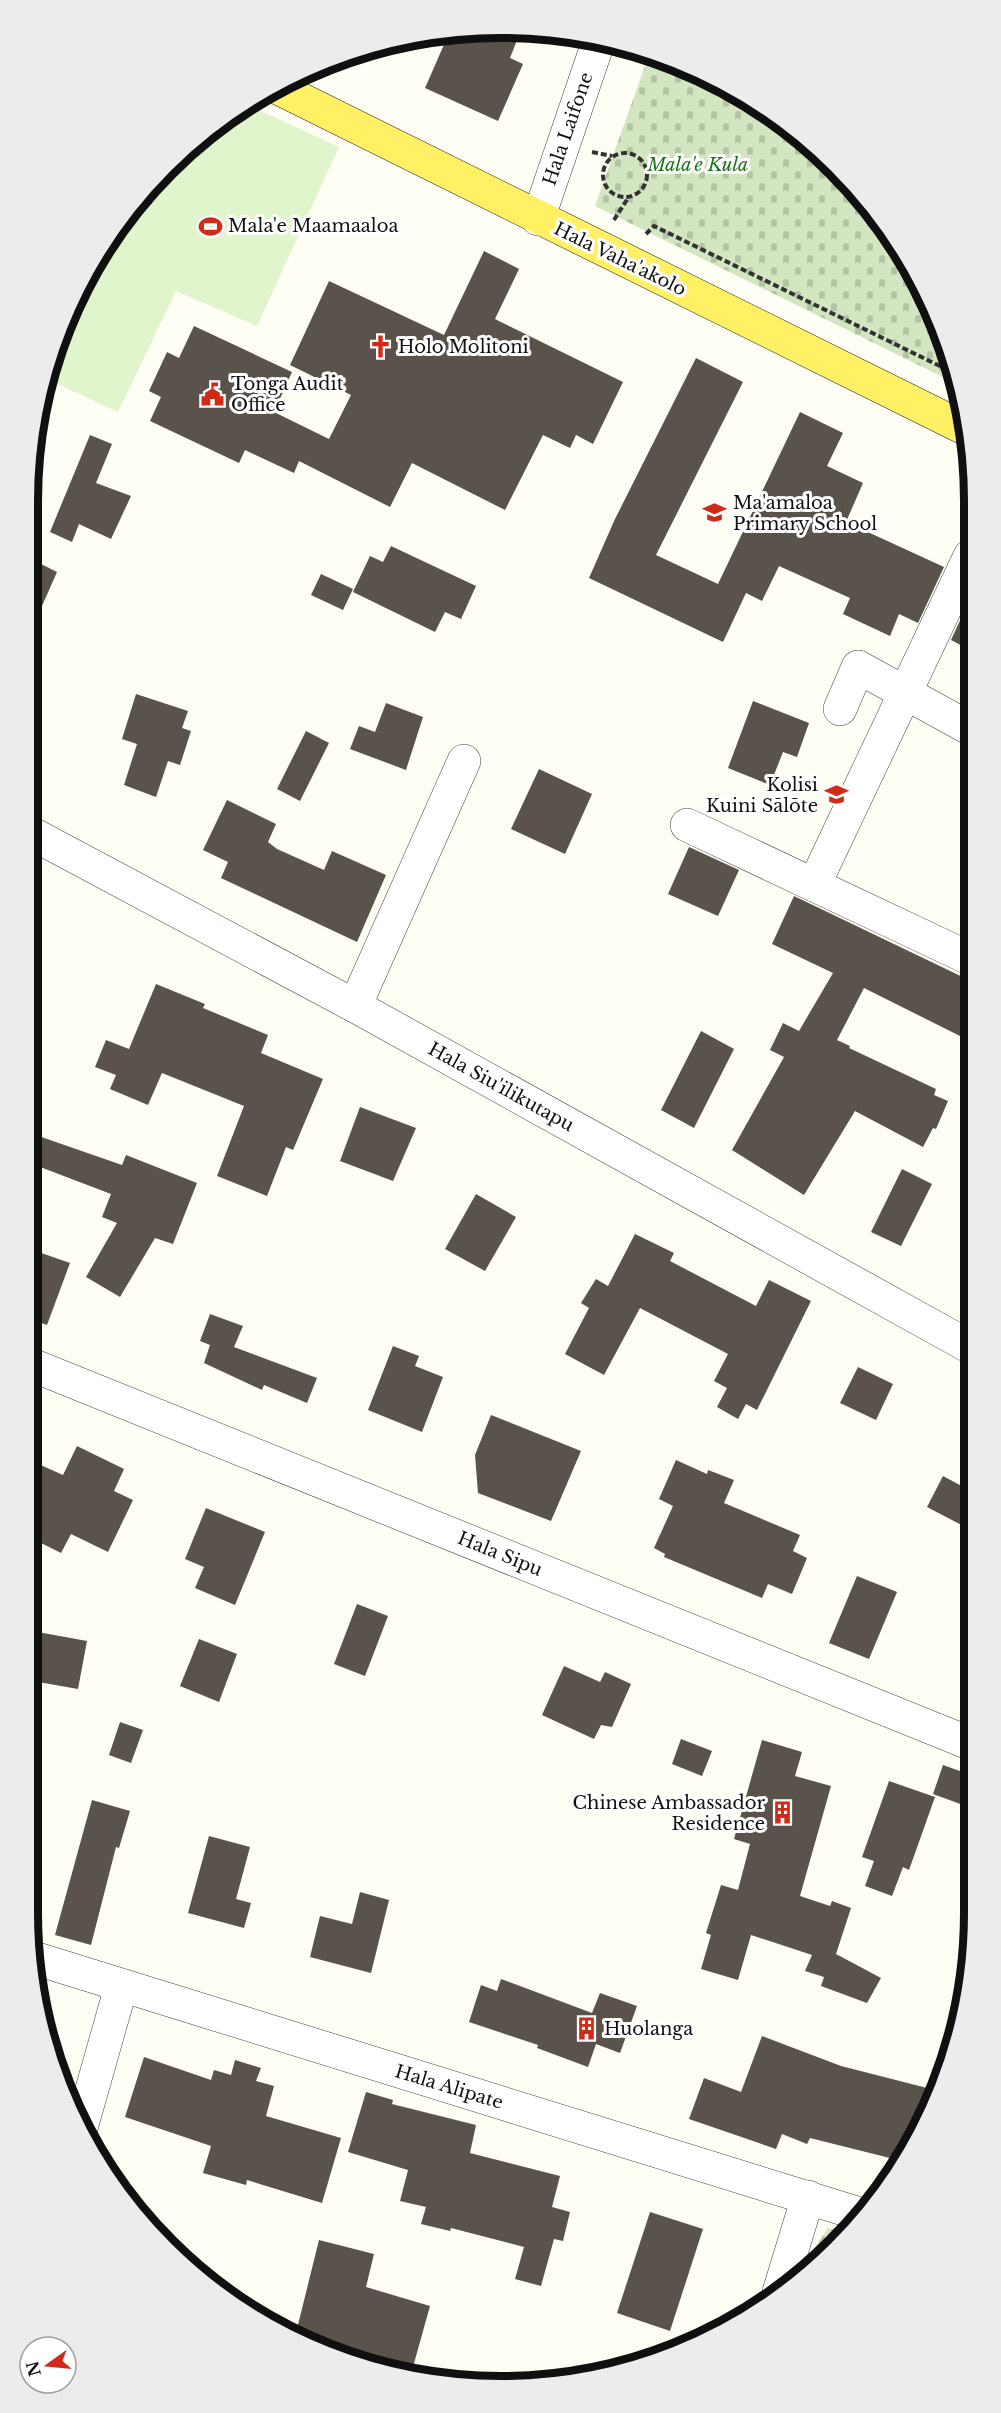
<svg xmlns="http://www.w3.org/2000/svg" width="1001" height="2413" viewBox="0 0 1001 2413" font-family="'Libre Baskerville',serif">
  <defs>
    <pattern id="cemetery-stones" width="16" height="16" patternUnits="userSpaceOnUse" patternTransform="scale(1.5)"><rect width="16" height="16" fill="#d4e5c1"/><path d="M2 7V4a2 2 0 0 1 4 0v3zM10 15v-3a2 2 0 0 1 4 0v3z" fill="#b5c3a5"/></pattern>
  </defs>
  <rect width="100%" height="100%" fill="#fffef4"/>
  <g fill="url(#cemetery-stones)">
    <path d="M650 52 764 107 857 189 938 319 955 383 595 206Z"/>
    <path d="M828 2228 846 2233 802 2276 808 2258Z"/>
  </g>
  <path fill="#e0f5cb" d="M246 104 339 147 257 326 176 291 118 412 47 379C65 271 155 160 246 104Z"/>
  <g fill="#5a534b">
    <path d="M477 28 521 30 510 58 523 64 498 121 425 88 450 31 472 41Z"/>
    <path d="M484 251 519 269 495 319 623 382 593 444 576 435 570 448 543 435 505 510 412 463 390 507 299 461 294 473 245 450 239 463 150 421 161 397 149 391 167 352 179 358 194 326 292 372 274 412 329 439 351 395 290 365 329 281 444 335Z"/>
    <path d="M696 358 743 382 656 555 718 584 800 412 843 433 827 466 863 483 846 522 944 567 918 623 899 614 890 636 843 614 850 598 779 566 762 601 746 593 723 642 589 578 615 519Z"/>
    <path d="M90 435 112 444 96 483 131 496 111 539 79 524 72 542 50 532Z"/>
    <path d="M391 546 476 586 461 619 445 612 435 632 353 592 370 556 383 562Z"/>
    <path d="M27 557 57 572 27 640Z"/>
    <path d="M321 574 353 589 343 610 311 595Z"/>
    <path d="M970 599V650L951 640Z"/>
    <path d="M136 694 188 711 182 728 191 731 180 765 168 761 156 797 124 785 137 744 122 739Z"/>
    <path d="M753 701 809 723 797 757 783 752 770 785 728 768Z"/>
    <path d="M386 703 423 717 406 770 350 749 359 726 375 732Z"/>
    <path d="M306 731 329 743 300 801 277 789Z"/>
    <path d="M539 769 592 794 565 854 511 829Z"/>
    <path d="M227 800 276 824 268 842 277 849 324 870 332 851 386 875 357 942 221 878 228 862 203 850Z"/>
    <path d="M689 847 739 870 718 916 668 894Z"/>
    <path d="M794 896 971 981 972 1042 864 988 837 1040 850 1046 849 1048 936 1089 934 1095 948 1101 936 1129 933 1128 923 1147 855 1111 804 1195 732 1150 784 1057 770 1050 783 1023 799 1031 833 973 772 944Z"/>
    <path d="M156 984 205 1004 203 1008 268 1035 261 1053 323 1079 293 1150 286 1147 267 1196 217 1176 244 1106 162 1073 148 1105 110 1089 116 1075 95 1067 106 1040 129 1049Z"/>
    <path d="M701 1031 734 1049 694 1128 661 1110Z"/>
    <path d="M360 1107 416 1128 393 1181 340 1161Z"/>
    <path d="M27 1132 122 1165 126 1155 197 1183 173 1244 155 1238 120 1297 86 1277 117 1223 102 1217 111 1194 27 1162Z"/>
    <path d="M902 1169 932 1184 901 1246 871 1232Z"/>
    <path d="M476 1194 516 1217 485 1271 445 1249Z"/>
    <path d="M635 1234 674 1253 670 1261 756 1306 769 1280 811 1301 757 1410 746 1404 738 1419 717 1407 727 1388 714 1381 728 1354 640 1308 604 1375 565 1354 589 1308 581 1303 596 1279 608 1286Z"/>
    <path d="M27 1248 70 1263 47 1325 27 1318Z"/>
    <path d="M210 1314 243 1326 234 1347 317 1378 307 1403 264 1385 262 1390 204 1363 210 1345 200 1341Z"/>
    <path d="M393 1346 419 1356 415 1366 443 1377 422 1432 368 1410Z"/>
    <path d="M858 1367 893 1384 876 1420 840 1403Z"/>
    <path d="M491 1415 581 1451 551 1521 478 1493 475 1455Z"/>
    <path d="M77 1446 124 1469 114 1491 133 1500 108 1552 71 1534 61 1553 27 1536V1459L63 1475Z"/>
    <path d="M676 1460 707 1474 708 1470 734 1480 724 1503 800 1535 793 1551 807 1558 792 1594 768 1584 762 1598 664 1557 665 1554 654 1548 673 1506 659 1499Z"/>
    <path d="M943 1476 973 1492V1531L927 1507Z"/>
    <path d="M206 1508 265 1532 235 1605 195 1588 204 1567 185 1559Z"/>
    <path d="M857 1576 897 1592 869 1659 829 1643Z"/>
    <path d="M357 1604 388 1616 365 1676 334 1664Z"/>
    <path d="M27 1630 87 1641 78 1689 27 1680Z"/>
    <path d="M199 1639 237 1654 219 1702 180 1686Z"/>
    <path d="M564 1666 600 1682 605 1672 631 1684 612 1727 601 1725 594 1739 542 1715Z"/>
    <path d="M120 1722 143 1730 131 1763 109 1755Z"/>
    <path d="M681 1739 712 1751 702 1776 672 1764Z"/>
    <path d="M762 1740 802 1752 795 1776 831 1786 800 1896 830 1906 832 1901 851 1908 836 1954 881 1978 867 2003 821 1986 824 1977 805 1971 812 1955 751 1935 738 1980 701 1969 711 1935 706 1933 721 1885 738 1890 750 1844 734 1839Z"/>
    <path d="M943 1765 974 1776V1809L933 1794Z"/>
    <path d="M889 1781 935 1797 909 1870 903 1867 892 1896 865 1886 874 1861 862 1857Z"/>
    <path d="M92 1800 130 1811 119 1848 116 1847 91 1945 55 1935Z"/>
    <path d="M209 1836 250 1847 236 1899 251 1903 244 1928 188 1913Z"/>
    <path d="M360 1892 389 1900 371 1973 310 1957 320 1916 352 1924Z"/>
    <path d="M501 1979 592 2013 600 1993 637 2006 620 2053 596 2044 588 2067 537 2048 538 2045 469 2022 481 1985 497 1991Z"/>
    <path d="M762 2036 841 2066 931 2089 928 2105 898 2160 810 2138 807 2144 782 2134 776 2149 689 2119 704 2078 741 2092Z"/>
    <path d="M144 2057 211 2080 214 2070 231 2075 235 2060 261 2068 256 2081 274 2086 266 2116 341 2138 322 2203 247 2180 246 2185 203 2173 211 2146 125 2117Z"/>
    <path d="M366 2092 393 2100 392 2104 476 2125 470 2153 560 2176 552 2207 570 2212 563 2241 554 2239 541 2286 515 2279 524 2247 451 2228 450 2231 421 2224 426 2207 400 2201 408 2170 348 2152Z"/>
    <path d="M650 2212 703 2229 670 2331 617 2313Z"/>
    <path d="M319 2240 374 2254 366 2287 430 2306 413 2367 350 2348 347 2360 295 2337Z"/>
  </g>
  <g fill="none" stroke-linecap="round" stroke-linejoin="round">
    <defs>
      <g id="minor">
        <path d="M538 219 599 40"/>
        <path d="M840 709 858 667 971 729"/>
        <path d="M687 825 971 959"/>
        <path d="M27 831 355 1006 972 1348"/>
        <path d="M814 885 970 556"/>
        <path d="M355 1006 464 761"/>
        <path d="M27 1363 974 1745"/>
        <path d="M34 1958 863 2215"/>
        <path d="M81 2128 121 1987"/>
        <path d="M779 2292 808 2197"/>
      </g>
      <path id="major" d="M274 86 968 430"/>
    </defs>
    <use href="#minor" stroke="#434343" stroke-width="34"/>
    <use href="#major" stroke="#212121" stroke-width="34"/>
    <g stroke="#323232" stroke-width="4" stroke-dasharray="6 3" stroke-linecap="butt">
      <path d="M592 152 612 156"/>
      <circle cx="625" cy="175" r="22"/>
      <path d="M614 220 628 198"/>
      <path d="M646 234 654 226 952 372"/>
    </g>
    <use href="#minor" stroke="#fff" stroke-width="33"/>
    <use href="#major" stroke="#fff064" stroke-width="33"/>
  </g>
  <defs>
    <symbol id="stadium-bare" viewBox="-9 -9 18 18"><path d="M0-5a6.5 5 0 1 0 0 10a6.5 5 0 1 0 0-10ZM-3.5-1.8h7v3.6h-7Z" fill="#d02b19" stroke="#fff" stroke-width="2.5" paint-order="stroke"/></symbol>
    <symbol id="church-bare" viewBox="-9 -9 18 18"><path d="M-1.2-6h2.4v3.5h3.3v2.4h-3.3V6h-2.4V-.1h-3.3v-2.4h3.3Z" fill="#d02b19" stroke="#fff" stroke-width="2.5" paint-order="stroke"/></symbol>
    <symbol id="civic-bare" viewBox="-9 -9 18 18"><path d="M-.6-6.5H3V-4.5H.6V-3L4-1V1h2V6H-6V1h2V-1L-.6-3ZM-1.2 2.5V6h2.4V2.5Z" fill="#d02b19" stroke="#fff" stroke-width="2.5" paint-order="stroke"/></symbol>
    <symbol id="school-bare" viewBox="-9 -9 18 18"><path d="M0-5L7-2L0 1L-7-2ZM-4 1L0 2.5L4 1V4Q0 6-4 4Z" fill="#d02b19" stroke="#fff" stroke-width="2.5" paint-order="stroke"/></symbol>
    <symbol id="building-bare" viewBox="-9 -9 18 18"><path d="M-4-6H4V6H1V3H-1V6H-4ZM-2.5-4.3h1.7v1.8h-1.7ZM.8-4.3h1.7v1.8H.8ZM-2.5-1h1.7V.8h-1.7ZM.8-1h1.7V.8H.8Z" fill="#d02b19" stroke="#fff" stroke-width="2.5" paint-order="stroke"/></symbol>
  </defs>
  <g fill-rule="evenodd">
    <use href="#stadium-bare" x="194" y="210" width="33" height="33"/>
    <use href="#church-bare" x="364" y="330" width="33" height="33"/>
    <use href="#civic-bare" x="196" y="378" width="33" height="33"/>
    <use href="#school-bare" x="698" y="496" width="33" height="33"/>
    <use href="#school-bare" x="820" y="778" width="33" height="33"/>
    <use href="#building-bare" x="766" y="1796" width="33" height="33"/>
    <use href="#building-bare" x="570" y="2012" width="33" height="33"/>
  </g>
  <g text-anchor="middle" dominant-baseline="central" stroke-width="6" stroke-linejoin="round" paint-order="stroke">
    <g font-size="18" fill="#101010" stroke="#fff">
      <text transform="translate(568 129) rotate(-71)">Hala Laifone</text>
      <text transform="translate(620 259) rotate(26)">Hala Vaha'akolo</text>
      <text transform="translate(501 1087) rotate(29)">Hala Siu'ilikutapu</text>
      <text transform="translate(500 1554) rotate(22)">Hala Sipu</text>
      <text transform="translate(449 2087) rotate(17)">Hala Alipate</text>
    </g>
    <g font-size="18" font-style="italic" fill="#1e7019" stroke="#fff">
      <text x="698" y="165">Mala'e Kula</text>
    </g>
    <g font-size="18" fill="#101010" stroke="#fff" text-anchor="start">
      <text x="228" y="226">Mala'e Maamaaloa</text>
      <text x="398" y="347">Holo Molitoni</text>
      <text x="231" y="384">Tonga Audit<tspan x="231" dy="21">Office</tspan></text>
      <text x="733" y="503">Ma'amaloa<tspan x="733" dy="21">Primary School</tspan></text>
      <text x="818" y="785" text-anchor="end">Kolisi<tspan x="818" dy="21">Kuini Sālōte</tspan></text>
      <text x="765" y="1803" text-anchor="end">Chinese Ambassador<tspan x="765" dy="21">Residence</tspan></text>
      <text x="604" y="2029">Huolanga</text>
    </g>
  </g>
  <path d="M0 0H1001V2413H0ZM501 38H501A463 463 0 0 1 964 501V1913A463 463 0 0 1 501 2376H501A463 463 0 0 1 38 1913V501A463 463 0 0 1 501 38Z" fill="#ececec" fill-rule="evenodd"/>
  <path fill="none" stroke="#101010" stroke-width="8" d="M501 38H501A463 463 0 0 1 964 501V1913A463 463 0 0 1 501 2376H501A463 463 0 0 1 38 1913V501A463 463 0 0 1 501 38Z"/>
  <g transform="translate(48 2365) rotate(255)"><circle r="28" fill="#ffffff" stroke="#9f9f9f" stroke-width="1.5"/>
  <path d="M0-4.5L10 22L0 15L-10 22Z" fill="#d02b19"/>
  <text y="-9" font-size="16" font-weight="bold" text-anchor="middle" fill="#101010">N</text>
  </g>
</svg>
